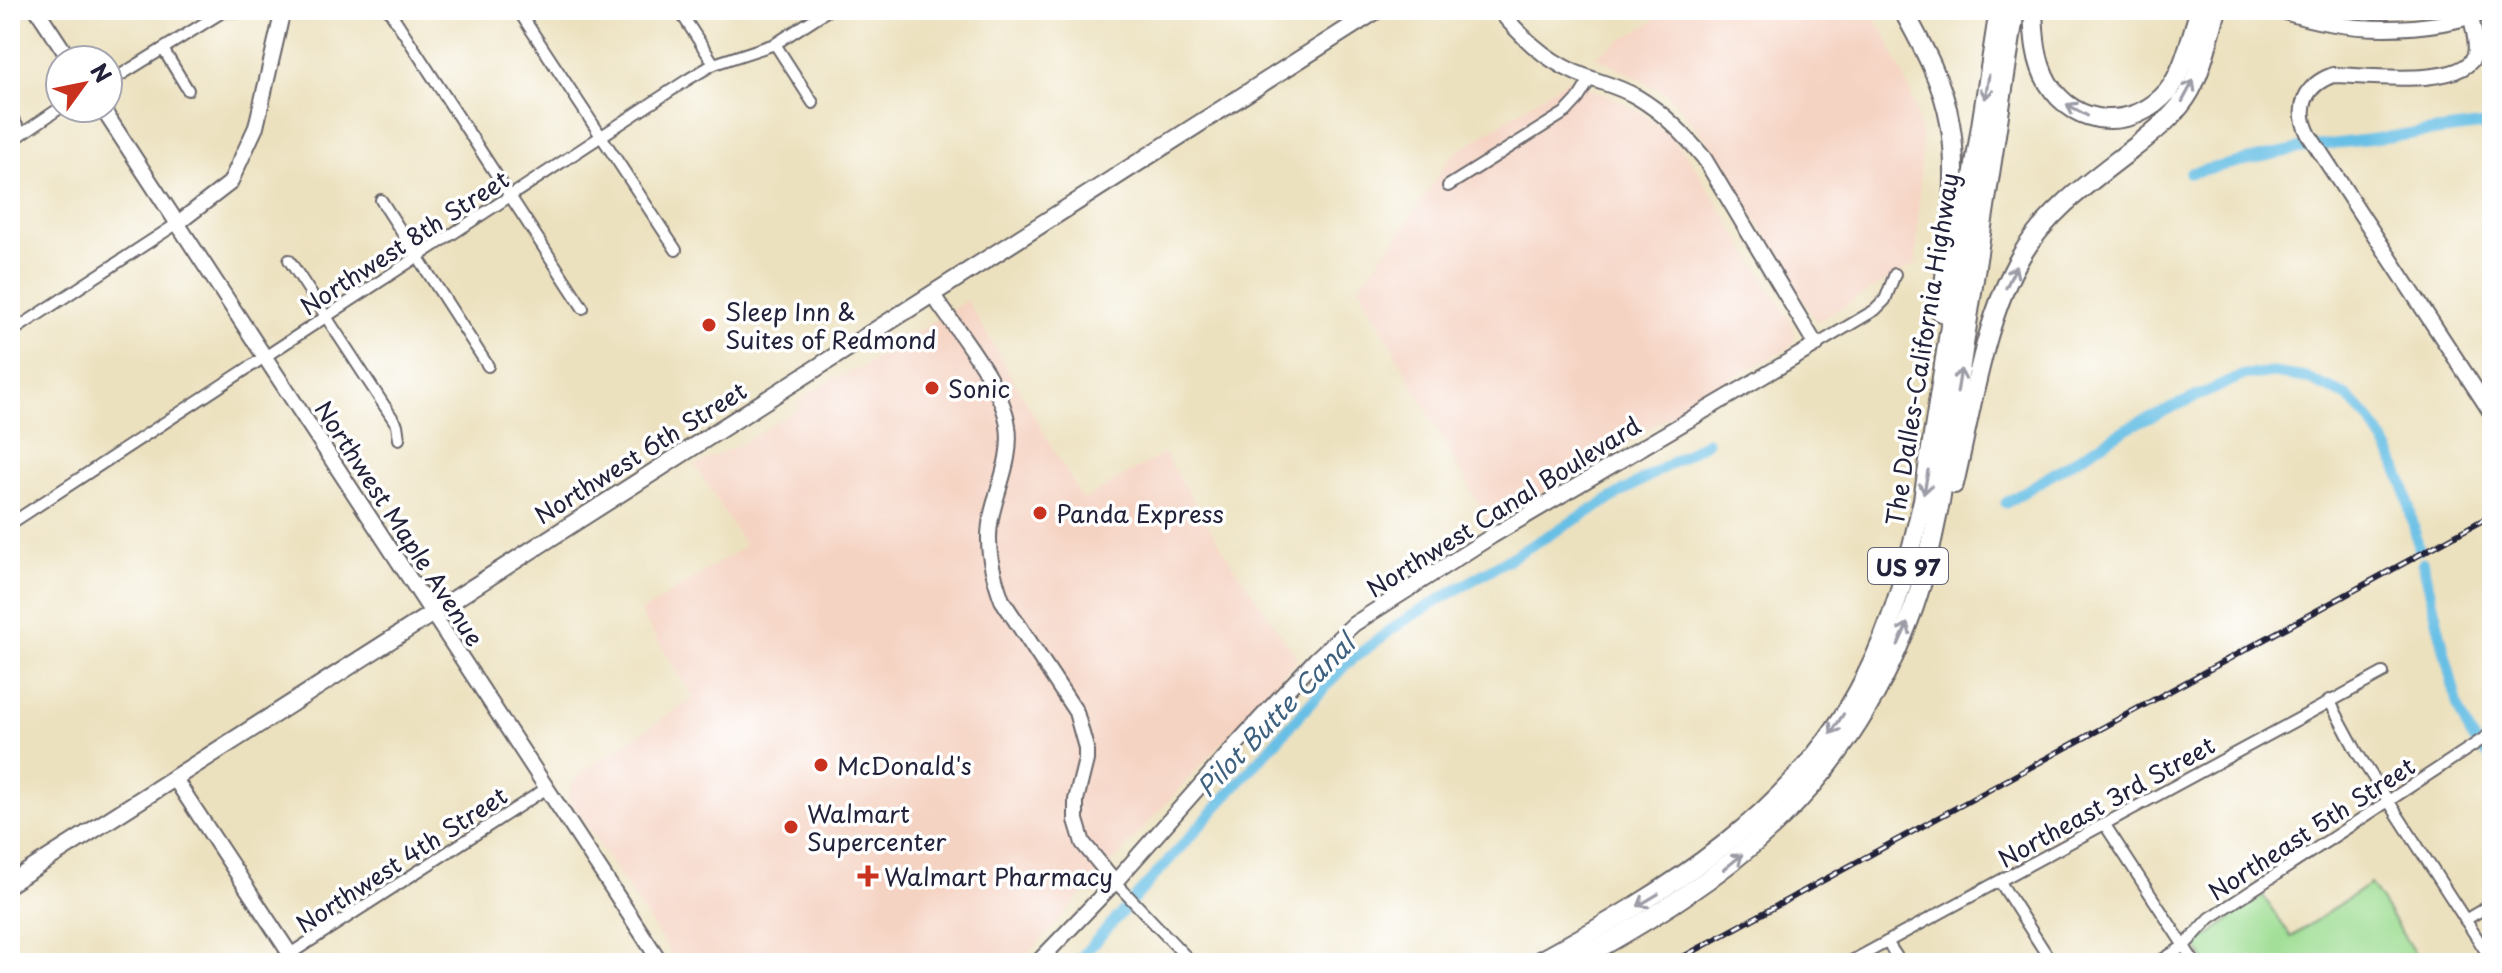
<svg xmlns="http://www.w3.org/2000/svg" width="2502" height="973" viewBox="0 0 2502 973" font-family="'Playpen Sans',sans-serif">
  <rect width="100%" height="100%" fill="#fff"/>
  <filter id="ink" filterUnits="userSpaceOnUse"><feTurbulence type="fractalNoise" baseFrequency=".0125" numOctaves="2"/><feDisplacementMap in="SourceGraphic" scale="16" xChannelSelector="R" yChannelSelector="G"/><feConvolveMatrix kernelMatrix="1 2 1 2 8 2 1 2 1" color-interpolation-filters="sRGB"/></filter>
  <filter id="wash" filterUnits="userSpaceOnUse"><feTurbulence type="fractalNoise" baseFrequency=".006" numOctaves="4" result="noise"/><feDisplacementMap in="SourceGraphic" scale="32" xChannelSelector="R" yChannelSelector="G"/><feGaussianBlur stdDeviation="1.8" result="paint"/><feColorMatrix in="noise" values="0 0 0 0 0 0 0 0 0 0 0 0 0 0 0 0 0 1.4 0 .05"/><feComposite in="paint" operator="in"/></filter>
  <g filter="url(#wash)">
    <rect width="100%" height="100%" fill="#ece1be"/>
    <g fill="#f5d3c2">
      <path d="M1672 10H1869L1886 36 1910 91 1922 139 1916 264 1816 322 1716 152 1668 94 1595 56Z"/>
      <path d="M1566 80 1614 98 1642 113 1669 135 1693 163 1792 324 1795 333 1794 341 1789 348 1733 377 1490 525 1359 286 1404 228 1450 157Z"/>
      <path d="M967 300 1083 500 1164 453 1231 562 1298 659 1020 963H677L569 799V790L579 774 694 698 640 613 745 546 695 465 739 445 796 410 799 400 835 378 859 369Z"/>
    </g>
    <path fill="#9ddd92" stroke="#608066" stroke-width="2" d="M2370 884 2421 963H2206L2198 949 2200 943 2237 913 2263 896 2291 937Z"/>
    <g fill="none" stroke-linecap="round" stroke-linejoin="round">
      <g stroke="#68bfe5" stroke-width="11">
        <path d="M2190 173 2302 148 2492 124"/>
        <path d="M2006 503 2129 427 2244 375 2273 373 2306 378 2347 396 2370 420 2389 450 2404 485 2419 549"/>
        <path d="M2423 563 2458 707C2466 726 2474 747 2492 757"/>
        <path d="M1076 963 1346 664 1400 623 1707 442"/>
      </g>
    </g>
  </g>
  <g filter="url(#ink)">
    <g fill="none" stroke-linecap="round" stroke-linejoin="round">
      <defs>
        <g id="street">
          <path d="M389 10 583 308"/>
          <path d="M518 10 676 250"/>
          <path d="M679 10 714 64"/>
          <path d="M775 44 813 103"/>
          <path d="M163 49 188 90"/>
          <path d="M111 81 224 11 282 13"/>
          <path d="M10 114 22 134"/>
          <path d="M10 142 60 108"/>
          <path d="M1448 186 1566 112 1578 99 1591 78"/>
          <path d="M381 200 488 366"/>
          <path d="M289 260 397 425 399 439"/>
          <path d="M10 333 178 223"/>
          <path d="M1816 345 1875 310 1885 300 1895 274"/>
          <path d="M10 524 687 80 714 64 775 44 828 10"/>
          <path d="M2329 700 2358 754 2492 961"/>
          <path d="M2105 825 2195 963"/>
          <path d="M1115 882 1192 963"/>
          <path d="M2000 882 2052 963"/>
          <path d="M2465 920 2492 904"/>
          <path d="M1887 942 1901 963"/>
          <path d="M276 963 547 788"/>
          <path d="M1848 963 2383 673"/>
          <path d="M2157 963 2184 946 2210 918 2492 733"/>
        </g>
        <g id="secondary">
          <path d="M37 10 70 60"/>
          <path d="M2279 10C2346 34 2425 34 2492 10"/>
          <path d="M2471 17C2473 29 2478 43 2475 54 2465 89 2361 75 2333 75 2305 85 2295 108 2309 135L2492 414"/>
          <path d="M102 108 661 963"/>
          <path d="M178 223 230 183 256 127 283 10"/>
          <path d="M932 294C956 329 1003 385 1008 426 1014 466 988 502 989 540 989 561 995 581 1002 600L1076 712 1086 748V760L1076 800V820L1083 843 1115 882"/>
          <path d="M175 779 296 963"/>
          <path d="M1037 963 1115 882 1242 738 1316 659 1354 624 1492 536 1816 345 1704 158C1684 134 1664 113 1637 97 1617 85 1594 81 1574 72 1543 58 1520 35 1499 10"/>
        </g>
        <path id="primary" d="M10 883 1377 10"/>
        <g id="highway">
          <path d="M1903 10C1922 45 1943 82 1950 123 1961 184 1947 251 1941 312"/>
          <path d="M2033 10C2034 34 2035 61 2048 83 2075 128 2134 131 2168 91 2185 70 2191 35 2200 10"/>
          <path d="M1954 484C1971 413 1984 318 2021 256 2048 210 2094 179 2135 147 2155 131 2177 114 2190 91 2203 67 2209 36 2217 10"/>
          <path d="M1536 963C1666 892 1796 815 1865 678 1894 622 1909 561 1923 500L1999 10"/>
          <path d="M1572 963C1731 876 1842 794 1909 620 1924 582 1932 542 1940 502L2015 10"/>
        </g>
      </defs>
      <use href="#street" stroke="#696569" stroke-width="14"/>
      <use href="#secondary" stroke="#696569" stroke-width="18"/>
      <use href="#primary" stroke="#696569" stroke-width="20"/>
      <use href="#highway" stroke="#696569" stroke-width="22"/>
      <use href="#street" stroke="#fff" stroke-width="10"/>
      <use href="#secondary" stroke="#fff" stroke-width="14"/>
      <use href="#primary" stroke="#fff" stroke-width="16"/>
      <use href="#highway" stroke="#fff" stroke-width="18"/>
      <defs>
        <path id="rail" d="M1672 963 2492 515"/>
      </defs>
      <use href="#rail" stroke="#22223b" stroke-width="6"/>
      <use href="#rail" stroke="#fff" stroke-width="3" stroke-dasharray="9" stroke-linecap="butt"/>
    </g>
    <defs><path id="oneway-shaft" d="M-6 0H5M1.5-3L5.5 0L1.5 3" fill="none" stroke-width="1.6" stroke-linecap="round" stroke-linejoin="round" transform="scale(2)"/></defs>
    <g stroke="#9c9ca7">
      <use href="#oneway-shaft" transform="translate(1987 87) rotate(99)"/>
      <use href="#oneway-shaft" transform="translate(2188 91) rotate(-62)"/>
      <use href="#oneway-shaft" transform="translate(2077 110) rotate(-151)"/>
      <use href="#oneway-shaft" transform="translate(2011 277) rotate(-65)"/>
      <use href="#oneway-shaft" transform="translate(1959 381) rotate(-81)"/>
      <use href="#oneway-shaft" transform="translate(1926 482) rotate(100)"/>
      <use href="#oneway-shaft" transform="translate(1903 634) rotate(-66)"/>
      <use href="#oneway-shaft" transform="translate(1837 724) rotate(123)"/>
      <use href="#oneway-shaft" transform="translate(1733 862) rotate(-39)"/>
      <use href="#oneway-shaft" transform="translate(1648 900) rotate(149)"/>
    </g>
  </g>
  <g fill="#c8321e" stroke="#fff" stroke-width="3">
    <circle cx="709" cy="325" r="8"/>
    <circle cx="932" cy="388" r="8"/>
    <circle cx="1040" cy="513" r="8"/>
    <circle cx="821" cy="765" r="8"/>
    <circle cx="791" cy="827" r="8"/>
    <path d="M864 864h8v8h8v8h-8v8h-8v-8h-8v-8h8z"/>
  </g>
  <g text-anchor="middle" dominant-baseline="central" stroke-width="7" stroke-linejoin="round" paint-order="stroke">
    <rect fill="#fff" stroke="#646476" stroke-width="2" x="1868" y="548" width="80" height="36" rx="6"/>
    <g font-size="22" font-weight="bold" fill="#22223b">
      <text x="1908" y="566">US 97</text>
    </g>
    <g font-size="24" fill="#22223b" stroke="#fff">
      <text transform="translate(404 242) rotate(-33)">Northwest 8th Street</text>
      <text transform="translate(1921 349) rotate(-81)">The Dalles-California Highway</text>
      <text transform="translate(640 452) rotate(-32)">Northwest 6th Street</text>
      <text transform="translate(1503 506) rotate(-32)">Northwest Canal Boulevard</text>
      <text transform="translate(400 523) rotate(57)">Northwest Maple Avenue</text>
      <text transform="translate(2106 801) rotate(-29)">Northeast 3rd Street</text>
      <text transform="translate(2311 828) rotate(-33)">Northeast 5th Street</text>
      <text transform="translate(401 859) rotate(-33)">Northwest 4th Street</text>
    </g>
    <g font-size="24" fill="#22223b" stroke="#fff" text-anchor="start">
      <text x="725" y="311">Sleep Inn &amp;<tspan x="725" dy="28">Suites of Redmond</tspan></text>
      <text x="948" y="388">Sonic</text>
      <text x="1056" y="513">Panda Express</text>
      <text x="837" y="765">McDonald's</text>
      <text x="807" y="813">Walmart<tspan x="807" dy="28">Supercenter</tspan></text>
      <text x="884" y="876">Walmart Pharmacy</text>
    </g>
    <g font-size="26" font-style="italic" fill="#3e617f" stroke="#fff">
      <text transform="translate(1275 715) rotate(-46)">Pilot Butte Canal</text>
    </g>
  </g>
  <rect width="2502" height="973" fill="none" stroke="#fff" stroke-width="40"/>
  <g transform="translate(84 84) rotate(57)"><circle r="38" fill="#ffffff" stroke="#a7a7b1" stroke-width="2"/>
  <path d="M0-6L14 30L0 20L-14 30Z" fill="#c8321e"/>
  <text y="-12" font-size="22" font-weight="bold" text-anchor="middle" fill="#22223b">N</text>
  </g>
</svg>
